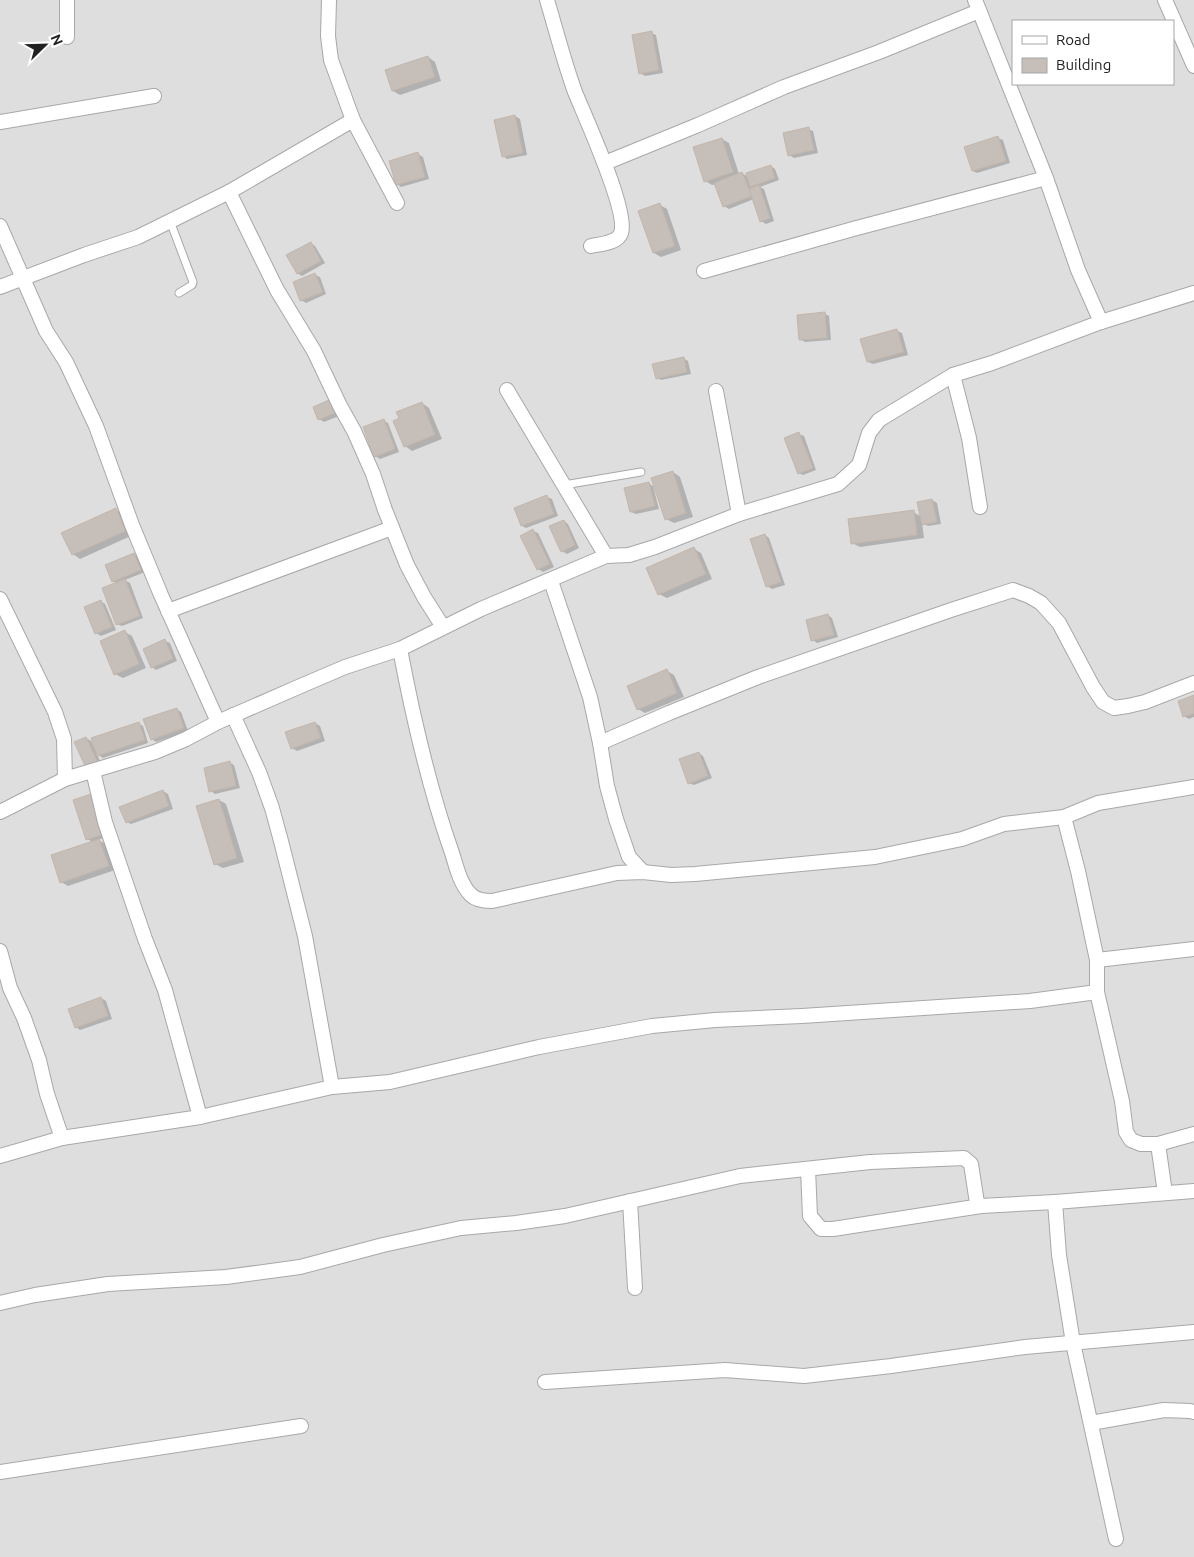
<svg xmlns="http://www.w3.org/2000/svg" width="1194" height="1557" viewBox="0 0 1194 1557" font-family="Ubuntu,sans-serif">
  <rect width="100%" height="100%" fill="#f1efe8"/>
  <path fill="#dfdede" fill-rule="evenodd" d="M0 0H1194V1557H0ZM1013 21H1173V84H1013Z"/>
  <g fill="#0003">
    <path d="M651 33 656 35 663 73 645 76 640 73Z"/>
    <path d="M428 57 435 62 441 81 400 95 393 91Z"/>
    <path d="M515 116 520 119 527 155 507 159 503 156Z"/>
    <path d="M808 129 813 131 818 153 794 158 789 155Z"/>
    <path d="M998 138 1003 140 1010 163 977 173 973 171Z"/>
    <path d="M722 139 729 143 739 174 742 173 748 177 771 166 775 169 779 180 760 187 764 189 774 221 766 224 761 221 754 199 729 209 724 206 716 184 712 185 705 181Z"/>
    <path d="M418 154 423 157 429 179 401 187 397 184Z"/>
    <path d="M660 205 667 209 681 250 661 257 654 253Z"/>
    <path d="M311 243 315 246 325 263 302 276 297 273Z"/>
    <path d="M315 275 320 277 326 294 306 303 301 300Z"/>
    <path d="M825 314 829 316 831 340 805 342 800 339Z"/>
    <path d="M897 331 902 333 908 355 873 364 868 362Z"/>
    <path d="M683 358 688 361 691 374 661 380 657 378Z"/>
    <path d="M329 401 334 404 339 416 324 422 319 419Z"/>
    <path d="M422 403 429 408 442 439 412 451 405 446 400 419Z"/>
    <path d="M384 421 388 423 399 452 380 459 375 456Z"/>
    <path d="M799 434 804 436 816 470 803 475 799 473Z"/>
    <path d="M673 472 680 477 693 517 674 523 666 519Z"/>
    <path d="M648 483 653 486 659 509 636 514 631 512 626 489Z"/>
    <path d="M547 497 552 499 558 516 526 528 522 526Z"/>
    <path d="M932 500 937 503 941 524 928 526 922 523 924 538 860 547 852 543 913 512 922 517Z"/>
    <path d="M116 510 123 514 133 535 80 559 73 554Z"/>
    <path d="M564 521 568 524 579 548 567 554 562 551Z"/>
    <path d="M533 531 538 533 554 567 543 572 538 569Z"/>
    <path d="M765 535 769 538 785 585 772 589 767 586Z"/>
    <path d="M694 549 701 553 712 579 667 598 659 594Z"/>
    <path d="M134 554 138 557 145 572 125 580 130 583 143 618 122 626 117 624V584L113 581Z"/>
    <path d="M100 601 105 604 116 630 101 636 96 633Z"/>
    <path d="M828 615 832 618 838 637 817 643 813 640Z"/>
    <path d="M125 632 132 636 146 668 123 678 115 674Z"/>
    <path d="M165 641 170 643 177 661 156 670 152 667Z"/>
    <path d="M667 671 674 675 684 697 645 713 638 709Z"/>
    <path d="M1194 697V717L1189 719 1184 716Z"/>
    <path d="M176 709 181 712 188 731 156 742 152 739Z"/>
    <path d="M138 723 143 726 148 743 103 758 97 754 102 766 92 770 86 738 91 741 94 747Z"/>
    <path d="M315 723 320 726 325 741 297 751 292 748Z"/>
    <path d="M699 753 703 756 712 778 694 785 689 783Z"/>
    <path d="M230 763 234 765 240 788 215 794 211 791Z"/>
    <path d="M163 791 168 794 173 809 131 824 127 822Z"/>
    <path d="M75 800 111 835 98 840 106 844 115 870 68 886 61 882 93 842 87 839Z"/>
    <path d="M219 800 226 804 244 862 223 868 215 864Z"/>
    <path d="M101 998 106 1001 112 1019 80 1030 76 1027Z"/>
  </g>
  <g fill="#c6beb8" stroke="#c3b6ab">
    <path d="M652 31 659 70 639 74 632 35Z"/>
    <path d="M428 56 435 77 392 91 385 70Z"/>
    <path d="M515 115 523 153 502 157 494 120Z"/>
    <path d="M809 127 814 150 788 156 783 133Z"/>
    <path d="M998 136 1006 161 972 171 964 147Z"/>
    <path d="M722 138 733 172 704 182 693 147Z"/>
    <path d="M418 152 425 177 396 185 389 161Z"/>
    <path d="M771 165 775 178 750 187 746 173Z"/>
    <path d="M742 172 752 196 723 207 714 183Z"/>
    <path d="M759 185 770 218 760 222 749 189Z"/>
    <path d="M660 203 675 246 653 253 638 211Z"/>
    <path d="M311 242 321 261 297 274 286 255Z"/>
    <path d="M315 273 323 292 300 301 293 282Z"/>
    <path d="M825 312 827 338 799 340 797 315Z"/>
    <path d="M897 329 904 352 867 362 860 339Z"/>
    <path d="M684 357 687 372 656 379 652 364Z"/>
    <path d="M329 400 335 413 318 420 313 407Z"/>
    <path d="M422 402 435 435 404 447 393 421 399 418 396 412Z"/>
    <path d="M384 419 395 449 374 457 363 427Z"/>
    <path d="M799 432 813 468 798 474 784 438Z"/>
    <path d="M673 471 686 513 665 520 651 478Z"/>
    <path d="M649 482 655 506 630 512 624 488Z"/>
    <path d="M547 495 554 514 521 526 514 508Z"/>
    <path d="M932 499 937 522 922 525 917 502Z"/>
    <path d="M116 508 126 531 72 555 61 533Z"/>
    <path d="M914 510 917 535 851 544 848 519Z"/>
    <path d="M564 520 575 545 561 552 549 526Z"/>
    <path d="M533 529 550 564 537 570 520 536Z"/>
    <path d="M765 534 781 582 766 587 750 539Z"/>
    <path d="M694 547 706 574 658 595 646 568Z"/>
    <path d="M134 553 141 570 112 582 105 565Z"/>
    <path d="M125 579 140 616 116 625 102 588Z"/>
    <path d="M101 600 112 627 95 634 84 607Z"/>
    <path d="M828 614 834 635 811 641 806 620Z"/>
    <path d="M125 630 139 664 114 675 100 641Z"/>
    <path d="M165 639 173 659 151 668 143 649Z"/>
    <path d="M667 669 677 693 637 710 627 686Z"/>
    <path d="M1194 695V713L1183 717 1178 701Z"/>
    <path d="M177 708 184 728 151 740 143 719Z"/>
    <path d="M139 722 145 740 97 756 91 738Z"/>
    <path d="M315 722 321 738 291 749 285 732Z"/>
    <path d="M86 737 98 763 86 768 74 742Z"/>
    <path d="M699 752 708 776 688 784 679 759Z"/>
    <path d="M230 761 236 786 209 792 204 768Z"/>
    <path d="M163 790 169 806 126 823 119 807Z"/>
    <path d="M94 793 107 833 86 840 73 800Z"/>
    <path d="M219 799 237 858 214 865 196 806Z"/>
    <path d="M99 839 109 866 60 883 51 855Z"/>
    <path d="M101 997 108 1016 75 1028 68 1009Z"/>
  </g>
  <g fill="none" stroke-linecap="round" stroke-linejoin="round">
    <defs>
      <g id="lane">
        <path d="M170 221 193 282 192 285 179 293"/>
        <path d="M564 485 641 472"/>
      </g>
      <g id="street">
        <path d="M329 0 328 36 331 60 353 120 397 203"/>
        <path d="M547 0C556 30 564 62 575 92 585 117 629 212 621 233 618 243 600 244 591 246"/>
        <path d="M975 0 1046 178 1078 270 1101 322"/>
        <path d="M1165 0 1194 66"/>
        <path d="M67 37V0"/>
        <path d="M0 122 154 96"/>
        <path d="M605 163 698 125 784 87 879 52 979 11"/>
        <path d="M229 192 277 290 314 351 340 406 354 431 373 474 385 510 407 565 424 597 443 627"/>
        <path d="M0 226 46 331 66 362 96 426 132 525 161 595 218 722"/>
        <path d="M704 271 853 229 1046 178"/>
        <path d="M0 287 84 255 138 237 229 192 353 120"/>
        <path d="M953 375 969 438 980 507"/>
        <path d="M507 390 606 556"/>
        <path d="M716 391 739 514"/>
        <path d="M551 581 590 697 600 743 607 786 616 819 629 857 643 872"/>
        <path d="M0 599 55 712 64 739 65 779"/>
        <path d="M168 611 392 528"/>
        <path d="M400 649C413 718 428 784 451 850 456 864 459 883 471 895 476 900 485 901 492 901L617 873 643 872 671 875 695 874 875 857 962 839 1004 824 1064 817 1098 803 1194 787"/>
        <path d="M233 715 259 772 272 808 281 841 305 936 332 1087"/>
        <path d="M600 743 669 713 758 677 951 610 1013 590 1029 596 1041 603 1059 623 1093 687 1103 702 1114 708 1128 706 1145 702 1194 683"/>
        <path d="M93 771 105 822 145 939 165 990 200 1117"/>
        <path d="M0 812 65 779 155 752 186 739 218 722 296 688 345 667 400 649 481 609 606 556 629 555 655 547 739 514 838 484 859 465 869 433 879 420 953 375 992 363 1101 322 1194 293"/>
        <path d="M1064 817 1078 871 1097 960V992L1122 1101 1126 1132 1131 1140 1141 1144H1158L1194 1134"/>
        <path d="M0 951 10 988 24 1018 39 1060 47 1094 62 1138"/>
        <path d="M1097 960 1194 949"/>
        <path d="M1158 1144 1165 1193"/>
        <path d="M0 1156 62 1138 200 1117 332 1087 390 1082 539 1047 652 1026 715 1020 802 1016 1030 1001 1097 992"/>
        <path d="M808 1169 810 1216 821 1229H833L981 1206"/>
        <path d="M630 1201 635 1288"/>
        <path d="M1055 1202 1194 1191"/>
        <path d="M0 1303 35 1295 108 1284 226 1277 300 1267 383 1245 461 1228 516 1223 565 1216 740 1176 870 1162 964 1158 971 1164 977 1203 981 1206 1055 1202 1059 1255 1073 1343 1116 1539"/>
        <path d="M545 1382 725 1370 804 1376 891 1366 1025 1347 1194 1332"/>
        <path d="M1091 1423 1164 1410 1190 1411 1194 1412"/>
        <path d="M0 1472 301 1426"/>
      </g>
    </defs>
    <use href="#lane" stroke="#a8a8a8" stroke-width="9"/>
    <use href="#street" stroke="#a8a8a8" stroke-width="16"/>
    <use href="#lane" stroke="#fff" stroke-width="7"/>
    <use href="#street" stroke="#fff" stroke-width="14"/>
  </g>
  <rect x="1012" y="20" width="162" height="65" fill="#ffffff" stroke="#a6a6a6"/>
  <rect x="1022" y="36" width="25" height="8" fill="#ffffff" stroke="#a6a6a6"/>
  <text x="1056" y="45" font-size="15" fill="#212121">Road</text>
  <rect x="1022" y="58" width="25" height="15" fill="#c6beb8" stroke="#a6a6a6"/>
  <text x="1056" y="70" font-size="15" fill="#212121">Building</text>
  <g transform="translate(45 45) rotate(67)" stroke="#ffffff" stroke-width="4" paint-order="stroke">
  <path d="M0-4L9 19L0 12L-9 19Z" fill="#212121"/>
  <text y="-8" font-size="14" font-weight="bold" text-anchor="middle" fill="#212121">N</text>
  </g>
</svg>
